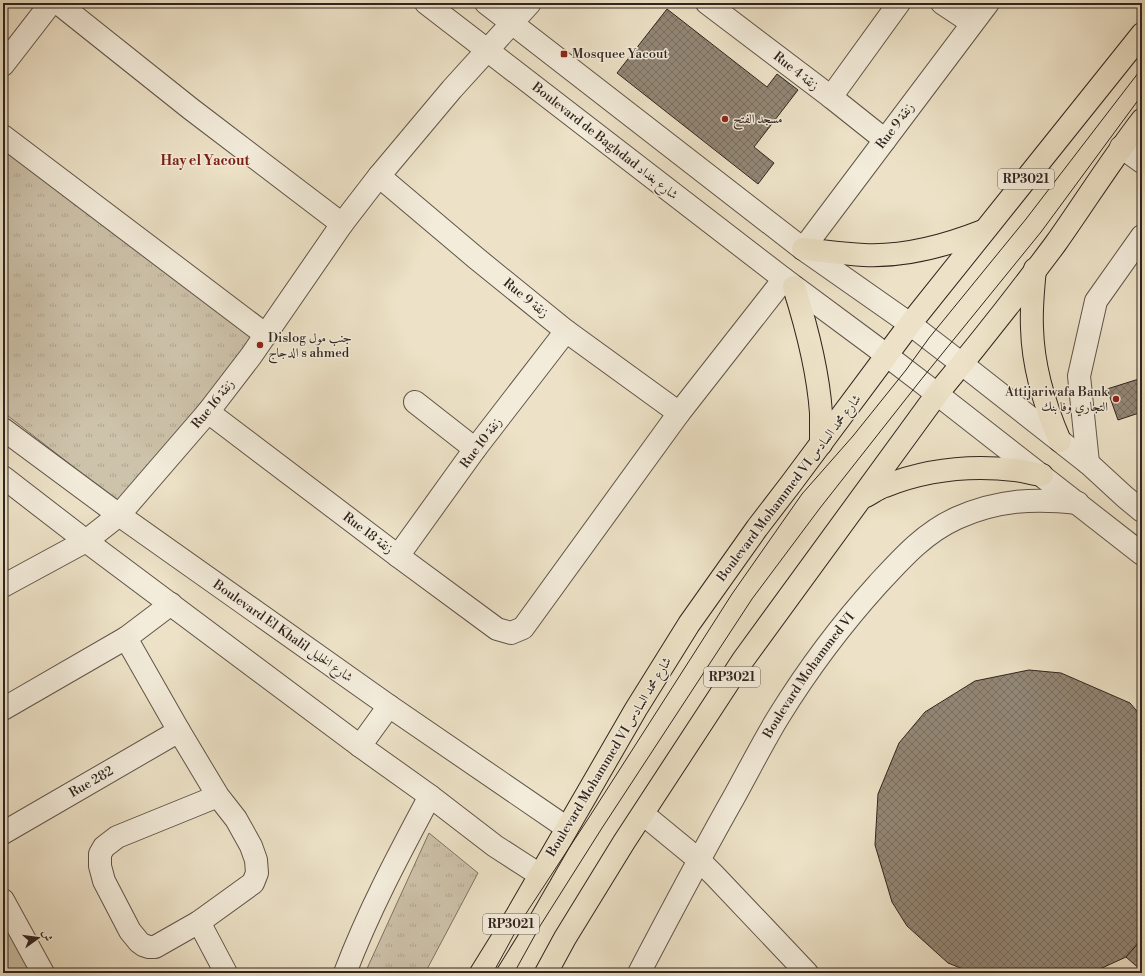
<svg xmlns="http://www.w3.org/2000/svg" width="1145" height="976" viewBox="0 0 1145 976" font-family="'Libre Bodoni',Amiri,serif">
  <defs>
    <pattern id="grass-tufts" width="24" height="20" patternUnits="userSpaceOnUse"><rect width="24" height="20" fill="#cdc2aa"/><path d="M3 7l-1-3M5 7V3M7 7l1-3M15 17l-1-3M17 17v-4M19 17l1-3" fill="none" stroke="#b0a792"/></pattern>
    <pattern id="building-cross-hatch" width="8" height="8" patternUnits="userSpaceOnUse"><rect width="8" height="8" fill="#938776"/><path d="M0 0l8 8M0 8l8-8" fill="none" stroke="#796e60"/></pattern>
  </defs>
  <rect width="100%" height="100%" fill="#ede2c7"/>
  <filter id="stains"><feTurbulence type="fractalNoise" baseFrequency=".005" numOctaves="4"/><feColorMatrix values="0 0 0 0 .2 0 0 0 0 .09 0 0 0 0 .02 0 0 0 .5 -.17"/></filter>
  <radialGradient id="worn" r=".72"><stop offset=".6" stop-color="#630" stop-opacity="0"/><stop offset="1" stop-color="#630" stop-opacity=".3"/></radialGradient>
  <g fill="url(#grass-tufts)" stroke="#7f7364">
    <path d="M3 140 263 339 125 507 3 412Z"/>
    <path d="M429 833 478 873 425 973H365Z"/>
  </g>
  <path fill="#cdc2aa" stroke="#7f7364" d="M3 903 41 973H3Z"/>
  <g fill="url(#building-cross-hatch)" stroke="#31241f">
    <path d="M667 9 767 87 777 74 798 90 754 147 774 163 758 184 617 73Z"/>
    <path d="M1142 378V412L1118 420 1107 389Z"/>
    <path d="M1029 670 1061 673 1130 703 1142 717V939L1126 957 1091 973H973L948 963 907 926 892 902 875 845 878 794 899 743 925 712 975 681Z"/>
    <path d="M1142 939V971L1126 957Z"/>
  </g>
  <g fill="none" stroke-linecap="round" stroke-linejoin="round">
    <defs>
      <g id="minor">
        <path d="M58 3 191 109 342 224"/>
        <path d="M426 3 784 279 873 345 937 394 1142 554"/>
        <path d="M486 3 803 249 910 324 962 364 1088 463 1125 497 1142 511"/>
        <path d="M707 3 831 97 885 140"/>
        <path d="M942 3 972 23"/>
        <path d="M3 65 51 3"/>
        <path d="M831 97 899 3"/>
        <path d="M3 136 266 335"/>
        <path d="M1121 147 1142 162"/>
        <path d="M379 176 476 258 566 331 679 413"/>
        <path d="M803 249 988 3"/>
        <path d="M415 402 475 449"/>
        <path d="M208 412 398 556 497 629 511 633 523 628 679 413 784 279"/>
        <path d="M3 429 119 515 389 706 567 828"/>
        <path d="M1088 463 1079 376 1096 301 1142 236"/>
        <path d="M3 477 86 541 360 746 430 796 495 846 540 875"/>
        <path d="M398 556 475 449 566 331"/>
        <path d="M3 586 86 541 119 515 208 412 251 356 342 224 379 176 452 89 530 3"/>
        <path d="M171 604 126 638 179 731 218 796 236 819 251 846 256 860 257 873 253 883 199 922 155 947H149L143 945 139 942 130 931 104 881 100 866V854L104 847 117 837 218 796"/>
        <path d="M3 709 126 638"/>
        <path d="M360 746 389 706"/>
        <path d="M643 814 699 860 715 876 807 973"/>
        <path id="s1" d="M3 833 179 731"/>
        <path d="M3 900 43 973"/>
        <path d="M199 922 226 973"/>
        <path d="M345 973C368 912 399 854 430 796"/>
        <path id="s2" d="M639 973C670 914 701 855 734 797 749 770 763 742 779 716 808 669 841 625 878 584 902 558 924 533 957 518 997 500 1034 498 1078 503"/>
      </g>
      <g id="major">
        <path d="M803 249C823 251 844 254 864 255 905 257 945 246 983 231"/>
        <path d="M1035 269C1033 289 1031 308 1032 328 1033 368 1044 404 1060 441"/>
        <path d="M794 287C807 328 818 370 821 413 821 423 821 434 821 444"/>
        <path d="M866 496C872 493 878 488 885 486 925 470 971 465 1015 470 1024 471 1033 474 1042 475"/>
        <path d="M481 973 517 915 636 709 689 624 757 528 790 485 910 324 1142 34"/>
        <path d="M546 973 565 938 624 842 743 660 937 394C978 345 1018 294 1056 243 1085 202 1111 160 1142 120"/>
      </g>
    </defs>
    <use href="#minor" stroke="#605449" stroke-width="24"/>
    <use href="#major" stroke="#31241f" stroke-width="24"/>
    <use href="#minor" stroke="#f3ecdb" stroke-width="22"/>
    <use href="#major" stroke="#ede2c7" stroke-width="22"/>
    <g stroke="#31241f" stroke-width="1">
      <path d="M493 973 523 918 588 819 732 594 802 494 853 436 906 370 929 338 1026 219 1142 68"/>
      <path d="M514 973 540 926 602 828 752 599 820 508 920 381 1041 232 1142 95"/>
    </g>
  </g>
  <g fill="#8f2418" stroke="#f3ecdb" stroke-width="1.5">
    <rect x="560" y="50" width="8" height="8" rx="2"/>
    <circle cx="725" cy="119" r="4"/>
    <circle cx="260" cy="345" r="4"/>
    <circle cx="1116" cy="399" r="4"/>
  </g>
  <g text-anchor="middle" dominant-baseline="central" stroke-width="3" stroke-linejoin="round" paint-order="stroke">
    <g fill="#f3ecdb" stroke="#6b6057" stroke-width="1">
      <rect x="998" y="169" width="56" height="20" rx="3"/>
      <rect x="704" y="667" width="56" height="20" rx="3"/>
      <rect x="483" y="914" width="56" height="20" rx="3"/>
    </g>
    <g font-size="12" font-weight="bold" fill="#31241f">
      <text x="1026" y="179">RP3021</text>
      <text x="732" y="677">RP3021</text>
      <text x="511" y="924">RP3021</text>
    </g>
    <g font-size="13" fill="#31241f" stroke="#f3ecdb" text-anchor="start">
      <text x="572" y="54">Mosquee Yacout</text>
      <text x="733" y="119">مسجد الفتح</text>
      <text x="268" y="338">Dislog جنب مول<tspan x="268" dy="15">الدجاج s ahmed</tspan></text>
      <text x="1108" y="392" text-anchor="end">Attijariwafa Bank<tspan x="1108" dy="15">التجاري وفا بنك</tspan></text>
    </g>
    <g font-size="13" fill="#31241f" stroke="#f3ecdb">
      <text transform="translate(796 71) rotate(38)">Rue 4 زنقة</text>
      <text transform="translate(895 126) rotate(-53)">Rue 9 زنقة</text>
      <text transform="translate(605 141) rotate(38)">Boulevard de Baghdad شارع بغداد</text>
      <text transform="translate(526 298) rotate(39)">Rue 9 زنقة</text>
      <text transform="translate(213 404) rotate(-51)">Rue 16 زنقة</text>
      <text transform="translate(481 443) rotate(-53)">Rue 10 زنقة</text>
      <text transform="translate(789 488) rotate(-53)">Boulevard Mohammed VI شارع محمد السادس</text>
      <text transform="translate(368 533) rotate(37)">Rue 18 زنقة</text>
      <text transform="translate(283 631) rotate(35)">Boulevard El Khalil شارع الخليل</text>
      <text stroke="none"><textPath href="#s2" startOffset="343">Boulevard Mohammed VI</textPath></text>
      <text transform="translate(609 757) rotate(-59)">Boulevard Mohammed VI شارع محمد السادس</text>
      <text stroke="none"><textPath href="#s1" startOffset="102">Rue 282</textPath></text>
    </g>
    <g font-size="14" font-weight="bold" fill="#7a1f14" stroke="#f3ecdb">
      <text x="205" y="161">Hay el Yacout</text>
    </g>
  </g>
  <rect width="1145" height="976" fill="none" stroke="#ede2c7" stroke-width="16"/>
  <rect x="4" y="4" width="1137" height="968" fill="none" stroke="#31241f" stroke-width="2"/>
  <rect x="8" y="8" width="1129" height="960" fill="none" stroke="#31241f"/>
  <g transform="translate(38 938) rotate(76)" stroke="#f3ecdb" stroke-width="3" paint-order="stroke">
  <path d="M0-3L7 15L0 10L-7 15Z" fill="#31241f"/>
  <text y="-6" font-size="11" font-weight="bold" text-anchor="middle" fill="#31241f">ش</text>
  </g>
  <rect width="100%" height="100%" filter="url(#stains)"/>
  <rect width="100%" height="100%" fill="url(#worn)"/>
</svg>
